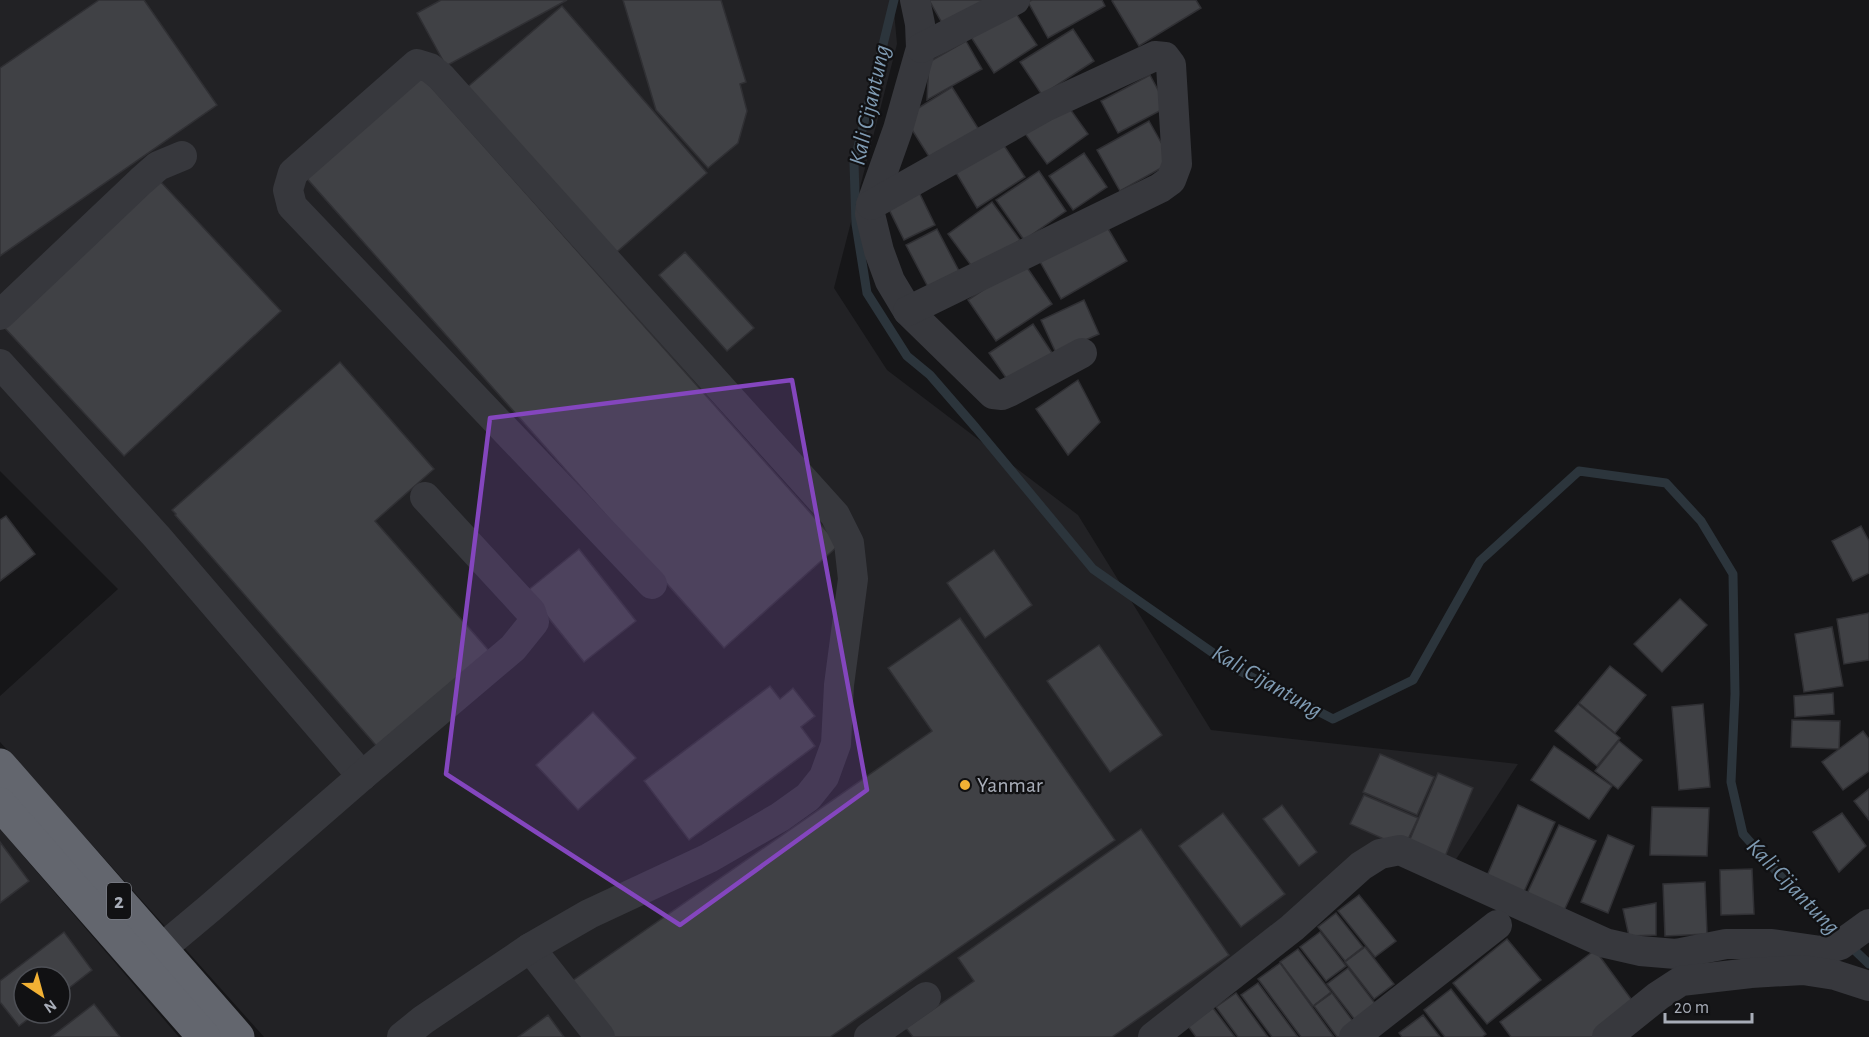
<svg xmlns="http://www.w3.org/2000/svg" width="1869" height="1037" viewBox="0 0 1869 1037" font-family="'Alegreya Sans',sans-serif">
  <rect width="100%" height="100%" fill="#161618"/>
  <g fill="#222225" fill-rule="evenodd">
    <path d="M0 0H893L897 44 834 288 887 370 1078 515 1211 730 1518 764 1451 867 1373 865 1163 1037H264L0 742V696L118 589 0 471Z"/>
    <path d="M0 829 179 1037H0ZM24 977H60V1013H24Z"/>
  </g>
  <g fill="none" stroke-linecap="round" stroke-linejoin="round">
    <path stroke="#2c353c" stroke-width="9" d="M894 0 854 163 856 224 867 293 907 356 930 375 976 428 1093 569 1236 669 1333 719 1413 680 1480 561 1579 471 1666 483 1701 521 1733 574 1735 694 1731 782 1743 834 1800 898 1869 964"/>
  </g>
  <g fill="#404145" stroke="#303034" stroke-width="1.5">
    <path d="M99 0H144L217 105 0 256V68Z"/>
    <path d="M441 0H567L446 66 417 13Z"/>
    <path d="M623 0H721L746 82 740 84 747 111 738 143 708 168 656 110Z"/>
    <path d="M929 0H999L946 30Z"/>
    <path d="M1032 0H1102L1105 6 1048 38 1028 2Z"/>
    <path d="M1114 0H1196L1201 8 1139 46 1112 1Z"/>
    <path d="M562 6 707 173 610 258 464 90Z"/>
    <path d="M1013 9 1037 45 994 73 971 37Z"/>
    <path d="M1073 29 1094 61 1042 95 1020 62Z"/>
    <path d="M966 41 982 69 927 100 929 62Z"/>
    <path d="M417 71 839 545 724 648 302 173Z"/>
    <path d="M1150 75 1167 107 1118 133 1101 101Z"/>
    <path d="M952 87 981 133 933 163 904 117Z"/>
    <path d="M1065 102 1088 134 1047 164 1024 132Z"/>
    <path d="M1149 121 1172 162 1120 191 1097 150Z"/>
    <path d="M1001 141 1025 177 977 208 955 171Z"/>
    <path d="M1084 153 1107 187 1073 210 1049 176Z"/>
    <path d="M1039 171 1066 211 1024 240 996 200Z"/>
    <path d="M160 181 281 311 124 456 3 326Z"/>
    <path d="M915 184 935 225 904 240 884 199Z"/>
    <path d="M992 202 1020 240 976 272 948 234Z"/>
    <path d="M1103 220 1127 261 1061 299 1038 258Z"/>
    <path d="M937 229 959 271 928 287 906 245Z"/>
    <path d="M685 252 754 328 727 351 659 275Z"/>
    <path d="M1024 263 1052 304 996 341 968 300Z"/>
    <path d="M1084 300 1099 334 1056 353 1041 320Z"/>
    <path d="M1033 324 1056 359 1013 388 989 353Z"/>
    <path d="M340 362 434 469 375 521 491 653 380 750 175 515 176 514 172 510Z"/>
    <path d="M1078 380 1100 422 1068 455 1036 409Z"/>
    <path d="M6 516 35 554 0 581V520Z"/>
    <path d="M1861 526 1869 541V573L1853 581 1832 541Z"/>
    <path d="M579 549 636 621 584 662 527 591Z"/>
    <path d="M994 550 1032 605 985 638 947 583Z"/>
    <path d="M1680 599 1707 625 1662 672 1634 644Z"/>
    <path d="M1869 613V660L1844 664 1837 619Z"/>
    <path d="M960 618 1115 840 830 1037H611L572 981 932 731 888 668Z"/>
    <path d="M1832 627 1843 686 1804 692 1795 634Z"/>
    <path d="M1099 645 1162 735 1110 772 1047 681Z"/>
    <path d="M1610 666 1646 695 1615 733 1579 703Z"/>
    <path d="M770 686 780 699 793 688 815 716 801 727 815 746 689 840 644 781Z"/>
    <path d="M1833 693 1834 714 1795 717 1794 696Z"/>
    <path d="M1578 704 1620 738 1597 766 1555 731Z"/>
    <path d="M1703 704 1710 787 1679 790 1672 707Z"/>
    <path d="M593 712 636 758 578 810 536 765Z"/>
    <path d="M1792 720 1840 721 1839 749 1791 747Z"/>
    <path d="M1863 731 1869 739V771L1843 790 1822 762Z"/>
    <path d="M1619 741 1642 760 1618 789 1595 771Z"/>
    <path d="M1554 746 1612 786 1589 819 1531 780Z"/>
    <path d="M1380 754 1434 777 1417 815 1363 792Z"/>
    <path d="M1438 773 1473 788 1444 859 1408 844Z"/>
    <path d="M1869 789V820L1854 801Z"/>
    <path d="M1364 795 1418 818 1404 848 1350 824Z"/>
    <path d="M1282 805 1317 852 1299 866 1263 819Z"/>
    <path d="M1518 805 1555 822 1523 894 1486 878Z"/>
    <path d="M1652 807 1709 808 1707 856 1650 855Z"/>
    <path d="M1223 813 1285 894 1241 927 1179 846Z"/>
    <path d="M1842 813 1866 846 1839 872 1813 832Z"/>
    <path d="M1559 825 1596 841 1562 915 1525 898Z"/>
    <path d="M1141 829 1229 955 1112 1037H913L906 1028 974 981 958 958Z"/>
    <path d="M1608 835 1634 846 1608 913 1581 902Z"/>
    <path d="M0 842 29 881 0 903Z"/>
    <path d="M1752 869 1754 914 1721 915 1720 870Z"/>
    <path d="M1705 882 1707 934 1665 936 1663 884Z"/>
    <path d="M1359 895 1396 941 1375 957 1338 911Z"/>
    <path d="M1656 903V935L1629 936 1623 909Z"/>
    <path d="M1336 913 1363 947 1345 961 1318 927Z"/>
    <path d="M64 932 92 970 60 995V977H24V1013H36L19 1026 0 1002V981Z"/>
    <path d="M1320 932 1346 966 1326 981 1300 947Z"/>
    <path d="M1507 939 1541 980 1487 1024 1453 983Z"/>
    <path d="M1365 947 1394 984 1374 999 1345 962Z"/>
    <path d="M1298 949 1331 992 1313 1006 1280 962Z"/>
    <path d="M1595 950 1637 1007 1597 1037H1511L1500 1022Z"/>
    <path d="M1280 963 1334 1037H1301L1258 979Z"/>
    <path d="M1348 968 1380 1010 1359 1025 1327 984Z"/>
    <path d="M1258 983 1298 1037H1272L1241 995Z"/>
    <path d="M1451 989 1486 1034 1482 1037H1445L1424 1010Z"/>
    <path d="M1236 993 1268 1037H1238L1216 1007Z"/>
    <path d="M1332 993 1358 1028 1346 1037H1337L1314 1006Z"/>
    <path d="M94 1004 120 1037H51Z"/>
    <path d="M1213 1008 1235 1037H1196L1188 1026Z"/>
    <path d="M548 1015 564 1037H518Z"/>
    <path d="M1423 1015 1440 1037H1402L1399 1033Z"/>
  </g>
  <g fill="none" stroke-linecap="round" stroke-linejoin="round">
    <g stroke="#37383d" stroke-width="30">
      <path d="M915 0 920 24 921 48 898 129 871 205 870 214 879 251 890 281 908 311 993 394 1002 395 1009 392 1082 353"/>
      <path d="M921 48 1015 0"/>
      <path d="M871 205 1045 107 1155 56 1165 57 1171 65 1177 164 1171 180 1160 188 908 311"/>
      <path d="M0 315 141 181 158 166 182 156"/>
      <path d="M0 364 157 537 362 776"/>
      <path d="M530 948 600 1037"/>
      <path d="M142 961 161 949 210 908 362 776 513 648 534 622 531 612 425 497"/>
      <path d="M402 1037 423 1020 530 948 589 914 709 858 780 817 808 797 824 777 836 744 839 685 853 579 849 543 835 515 441 77 430 68 417 64 293 173 288 190 292 206 652 584"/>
      <path d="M869 1037 926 997"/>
      <path d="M1153 1037 1292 928 1361 866 1380 854 1400 850 1605 943 1640 951 1676 954 1726 944H1772L1821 951 1840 945 1869 924"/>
      <path d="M1354 1037 1497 925"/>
      <path d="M1607 1037 1658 996 1681 981 1751 973 1803 970 1835 975 1869 986"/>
    </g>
    <g stroke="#63666e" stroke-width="33">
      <path d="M0 765 238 1037"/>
      <path d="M0 804 204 1037"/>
    </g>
  </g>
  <path fill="#8446be" fill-opacity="0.2" stroke="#8446be" stroke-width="4.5" stroke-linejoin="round" d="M792 380 867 790 680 925 446 774 490 418Z"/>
  <circle fill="#f2b134" stroke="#111113" stroke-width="2" cx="965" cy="785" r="6"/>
  <g text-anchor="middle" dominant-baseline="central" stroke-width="4.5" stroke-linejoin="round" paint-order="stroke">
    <rect fill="#111113" stroke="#7b7e86" stroke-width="1.5" x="107" y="883" width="24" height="36" rx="4.5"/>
    <g font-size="21" font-weight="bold" fill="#a8adb8">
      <text x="119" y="901">2</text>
    </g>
    <g font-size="22" fill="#a8adb8" stroke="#111113" text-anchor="start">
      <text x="977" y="785">Yanmar</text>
    </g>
    <g font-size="24" font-style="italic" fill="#7f9bb3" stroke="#111113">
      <text transform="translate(870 105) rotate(-78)">Kali Cijantung</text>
      <text transform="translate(1267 682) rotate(30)">Kali Cijantung</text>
      <text transform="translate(1793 887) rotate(46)">Kali Cijantung</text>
    </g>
  </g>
  <g transform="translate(42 995) rotate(144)"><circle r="28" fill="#111113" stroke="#4d4f55" stroke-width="1.5"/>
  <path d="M0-4.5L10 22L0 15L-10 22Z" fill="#f2b134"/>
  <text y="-9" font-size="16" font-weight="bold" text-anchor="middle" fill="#a8adb8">N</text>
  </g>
  <path d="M1665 1013v9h87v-9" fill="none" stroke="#a8adb8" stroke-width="3"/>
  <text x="1674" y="1013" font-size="18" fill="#a8adb8" stroke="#111113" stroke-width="4.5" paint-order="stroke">20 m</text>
</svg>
